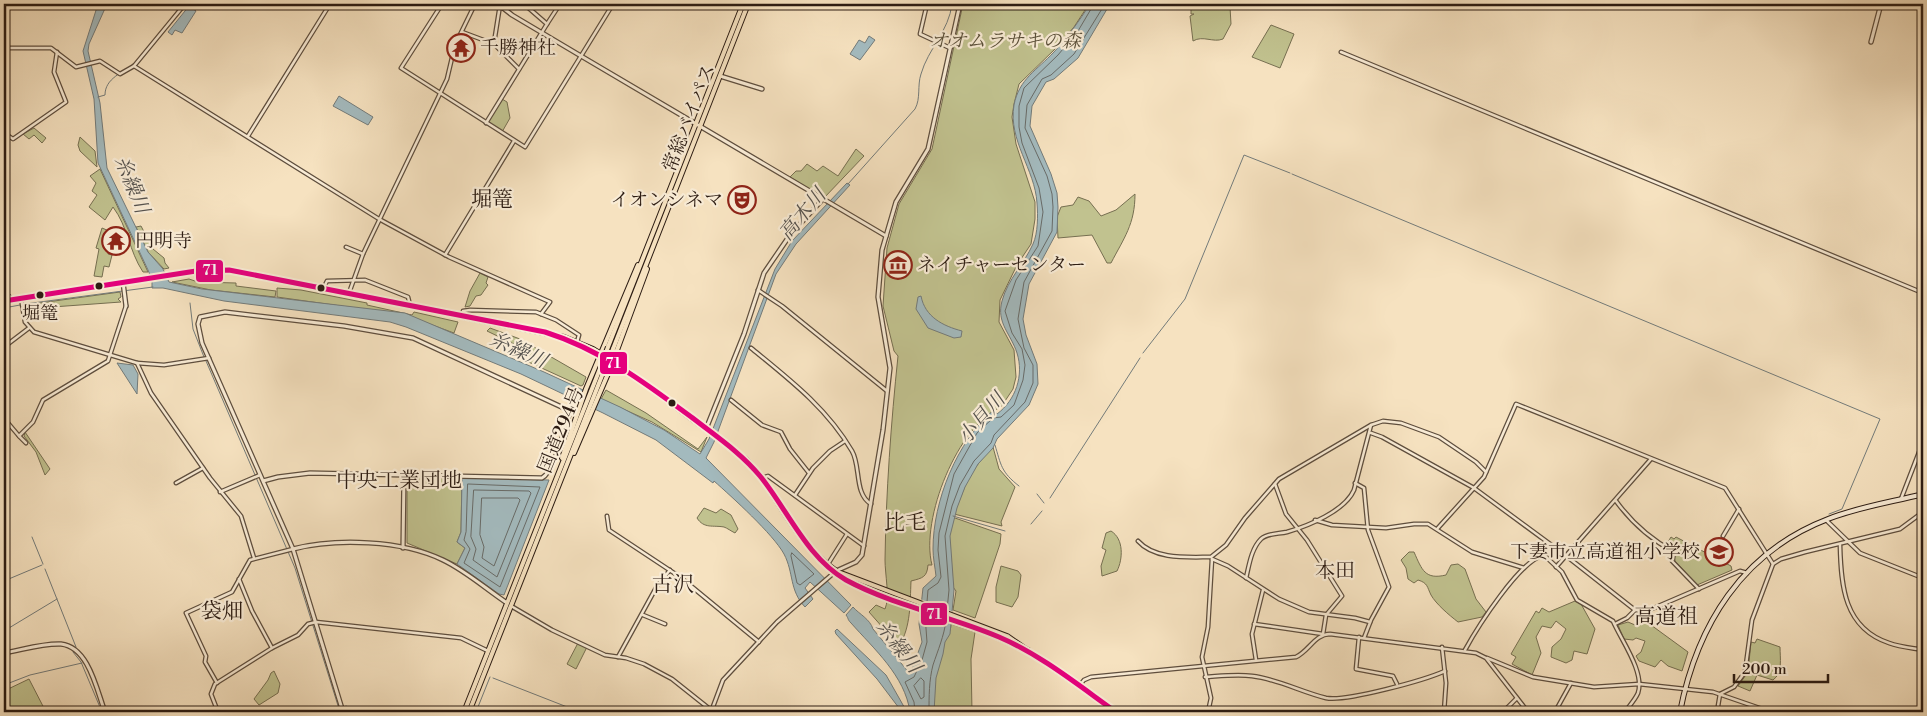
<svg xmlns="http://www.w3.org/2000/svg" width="1927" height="716" viewBox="0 0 1927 716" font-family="'Libre Bodoni','Noto Serif JP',serif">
  <rect width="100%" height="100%" fill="#f6e2c0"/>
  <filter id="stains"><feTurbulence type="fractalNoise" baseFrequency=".004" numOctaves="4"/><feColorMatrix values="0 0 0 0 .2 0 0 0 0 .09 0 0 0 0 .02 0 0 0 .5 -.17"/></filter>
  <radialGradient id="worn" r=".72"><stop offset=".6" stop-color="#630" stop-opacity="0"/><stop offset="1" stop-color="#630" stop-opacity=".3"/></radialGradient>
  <g fill="#c1c28f" stroke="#766f51">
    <path d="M963 4H1089L1074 27 1054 50 1019 84 1014 104 1012 117 1016 144 1035 202V219L1031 244 1017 265 1000 300 999 322 1014 350 1016 377 1013 389 1001 407C958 425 920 519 932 565H928C927 577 923 578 911 581 910 603 911 627 899 646L869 612 876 605 885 609C890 598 885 574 885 560 886 492 891 423 898 356L894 351 883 306 887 248 899 204 932 149Z"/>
    <path d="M1191 4H1235L1230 7 1231 24 1223 39C1213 43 1203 35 1193 41L1190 16 1194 14H1191Z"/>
    <path d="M1271 25 1294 34 1280 68 1252 57Z"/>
    <path d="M502 99 507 102 510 118 502 132 488 121Z"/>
    <path d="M34 128 46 138 42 143 34 135 29 139 23 134Z"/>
    <path d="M80 137 95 151 97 167 80 151 78 145Z"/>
    <path d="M856 149 864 156 824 198 790 177 796 171H801L807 164 817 171 823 166 838 176Z"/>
    <path d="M100 169 148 272H143C129 251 128 227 113 207L105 220 89 207 97 195 92 191 96 183 90 176Z"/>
    <path d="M1135 194C1135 224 1124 238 1111 263H1107L1092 235 1058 238 1057 217 1061 207 1073 205 1078 197 1089 201 1101 216 1116 210Z"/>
    <path d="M141 226 153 249 164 258 165 263 169 268 164 269 148 252 136 227Z"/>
    <path d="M102 228 114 233 108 254 112 255 109 267 104 266 102 277 94 276 99 249 96 248Z"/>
    <path d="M480 273 488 277 486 283 488 285 481 295 476 296 470 306 465 307 470 291Z"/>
    <path d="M189 279 198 282 236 283V286L276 291 275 297 211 290 172 282Z"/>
    <path d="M277 288 301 290 367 303V305L412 315 414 312 458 322 454 333 405 315 277 297Z"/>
    <path d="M120 292 121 297 118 299 121 302 25 309V305Z"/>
    <path d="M490 328 520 339 586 377 583 385 581 386 511 354 514 344 487 331Z"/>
    <path d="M606 390 646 413 698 449 707 437 701 452 652 422 601 399Z"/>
    <path d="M25 432 50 469 45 475 36 452 24 436Z"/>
    <path d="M991 447H993L999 469 1015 487 1001 522 1002 526 954 514 969 476Z"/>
    <path d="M409 477 462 478 461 532 457 542 465 548 457 564 407 543V485Z"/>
    <path d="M704 508 716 513 721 509 731 515 738 529 735 533C731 531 727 528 724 527 713 525 704 529 697 518Z"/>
    <path d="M955 518 1001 534 1000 544 975 618 953 610 956 591 953 587 949 535 952 520Z"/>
    <path d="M1111 531C1124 539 1123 559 1117 571L1102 576 1101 566 1106 550 1102 548 1106 533Z"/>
    <path d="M1671 537 1674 539 1676 537 1731 566 1732 570 1697 585 1675 561V551L1666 545Z"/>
    <path d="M1409 552H1414C1422 570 1425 580 1446 575L1451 565 1458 564 1465 569 1476 599 1486 612 1482 617 1458 622C1449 615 1436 604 1431 595 1427 587 1428 583 1418 580L1414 583 1408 579 1406 568 1401 560Z"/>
    <path d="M1001 566 1018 571 1021 575 1018 597 1012 607 996 602V587Z"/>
    <path d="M1575 601 1581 604 1595 629 1587 654 1574 651 1572 660 1566 663 1551 657 1552 647 1561 639 1566 629 1556 621 1551 628 1542 626 1536 637 1541 653 1532 675 1512 664 1516 657 1511 654 1536 611 1539 613 1542 608 1549 612Z"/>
    <path d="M1640 617 1688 652 1682 671 1668 666 1661 660 1655 667 1639 661 1636 656 1641 652 1645 641 1636 638 1633 640 1624 639 1618 625 1628 622 1635 625Z"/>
    <path d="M951 624 975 632 971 659 972 712H933C933 687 934 669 942 646 945 638 951 633 951 624Z"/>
    <path d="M1757 639 1780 647C1780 658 1783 673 1773 680L1757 675 1750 691 1738 686 1748 672 1751 642 1755 643Z"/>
    <path d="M578 643 587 647 576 669 567 664Z"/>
    <path d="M274 671 280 684 278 693 259 705 254 699 268 680 271 673Z"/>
    <path d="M29 679 46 712H4V691Z"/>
  </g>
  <g fill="#a3babe" stroke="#737b7a">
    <path d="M98 4H107L89 44 88 51 100 103 107 168 148 252 163 269 169 282 202 289 405 313 544 372 620 407 664 430 700 454 709 439 775 269 792 241 847 183 850 185 796 244 776 274 714 442 706 458 851 605 844 613 810 582 805 588 813 599 805 607C789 590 794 573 784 554 773 534 732 497 714 481L713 483 656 440 603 413 521 374 406 327 390 322 224 301 163 288H152V280L148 270 98 163 94 99 83 51Z"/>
    <path d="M1090 4H1110L1078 58 1054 79 1046 82 1032 106 1030 126 1051 174 1057 193 1058 207 1057 232 1029 284 1023 319 1026 335 1037 364 1038 384 1029 405 997 439 993 448 978 464 965 487 957 508 950 536 954 590 950 634 945 642 943 654 936 678 934 712H910C905 676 874 649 851 623 847 619 849 619 846 615L853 607C859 614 870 619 873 629L910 674 922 642 919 624 923 588 936 576C935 567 933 558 933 549 933 501 957 441 994 410L997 414C1016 400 1024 375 1017 353 1011 334 996 323 1002 301 1008 279 1024 264 1033 244 1038 233 1038 216 1037 203 1035 169 1008 141 1014 105 1019 79 1037 70 1054 52 1068 37 1079 21 1090 4Z"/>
    <path d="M189 6 196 11 182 33 175 30 172 35 168 32Z"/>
    <path d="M869 36 875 40 860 60 850 54 859 40 865 43Z"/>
    <path d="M339 96 373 117 368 125 333 106Z"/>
    <path d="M921 296C925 317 943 326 962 331L961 337 954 338 928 328 916 309 918 297Z"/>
    <path d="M117 363 133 365 138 374 137 394Z"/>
    <path d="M462 478 549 480 504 595 499 594 457 564 465 548 457 542 461 532Z"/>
    <path d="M837 629 886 675 907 712H902L877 679 836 634 835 631Z"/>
  </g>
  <path fill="#f6e2c0" d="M920 599 954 612 953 624 918 612Z"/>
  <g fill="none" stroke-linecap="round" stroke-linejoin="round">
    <g stroke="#686b68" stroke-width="1">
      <path d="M468 484 540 487 500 587 464 563 470 549 464 540 466 532Z"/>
      <path d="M474 490 529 491 531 493 497 577 473 560 476 549 471 537Z"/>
      <path d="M482 498H518L520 500 494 566 482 558 484 547 480 535Z"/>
      <path d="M792 553 814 574 800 585 797 583 791 556Z"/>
      <path d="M927 602 928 590 938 583 941 577 938 550 939 533 954 474 977 433 993 418 1001 417 1014 405 1023 380 1025 365 1022 349 1012 333 1005 311 1016 280 1038 246 1043 212 1039 188 1022 143 1019 127V106L1024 88 1058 55 1078 31 1094 4"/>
      <path d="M947 610 949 590 945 536 952 506 960 485 974 461 991 443 994 435 1025 402 1033 383V365L1024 348 1018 319 1024 282 1052 231 1053 207 1052 194 1047 176 1025 128 1027 105 1042 79 1051 75 1074 54 1105 4"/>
      <path d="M921 678 924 681V697L921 699 914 686Z"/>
      <path d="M915 712 914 702 905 682 914 677 922 660 927 642 925 615"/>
      <path d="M929 712C929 697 929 680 933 665 938 650 944 636 946 621"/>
    </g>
    <g stroke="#737b7a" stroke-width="1">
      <path d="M98 97 105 95C105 78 123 73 133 64 152 48 167 23 182 4"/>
      <path d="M1292 174 1880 419 1842 509 1829 514"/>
      <path d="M848 184 915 109C921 98 917 86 921 74 928 49 949 31 952 4"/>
      <path d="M190 303 193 329 204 357"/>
      <path d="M25 304 153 287"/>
      <path d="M4 308 20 305"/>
      <path d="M1143 353 1185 299 1244 155 1290 173"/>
      <path d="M206 361 295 568 340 712"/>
      <path d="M995 445C1001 465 1001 472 1019 486"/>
      <path d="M1037 494 1044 503"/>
      <path d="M1050 498 1140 358"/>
      <path d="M953 516 1005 531"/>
      <path d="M1031 524 1042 511"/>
      <path d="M32 537 43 564"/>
      <path d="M45 569 76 647"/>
      <path d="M4 581 42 565"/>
      <path d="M4 631 57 599"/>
      <path d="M73 652 81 662 102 712"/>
      <path d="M493 678 580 712"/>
      <path d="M4 685 30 675 82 663"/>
      <path d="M346 706 362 712"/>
      <path d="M476 712 490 677"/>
    </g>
    <defs>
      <g id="minor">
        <path d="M442 4 401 68 525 147 613 4"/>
        <path d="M927 4 920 34 950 48"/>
        <path d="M547 24 560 4"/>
        <path d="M462 32 494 44 519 69"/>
        <path d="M494 43 500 5"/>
        <path d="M4 48H51L76 67 100 61 120 74 134 66 185 4"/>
        <path d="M1341 52 1923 293"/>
        <path d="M134 66 379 219 449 257 550 302 541 314"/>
        <path d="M486 123 547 24 524 4"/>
        <path d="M4 133 13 139 66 102 54 72 57 52"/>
        <path d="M248 136 330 4"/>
        <path d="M346 247 363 254"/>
        <path d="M445 255 514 141"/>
        <path d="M324 287 327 281 365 280 408 297 410 305"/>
        <path d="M758 290 782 306 887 391"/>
        <path d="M4 292 12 299"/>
        <path d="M349 293 363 254 447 79 455 45 475 4"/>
        <path d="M21 298 25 322 34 332 137 363 151 393 210 478 241 516 254 558"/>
        <path d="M462 315 463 311 470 310 536 312 556 320 579 335 577 342"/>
        <path d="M4 347 29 328"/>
        <path d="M751 348C789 379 827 408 852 451 861 466 854 494 871 504"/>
        <path d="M137 363 164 365 209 358"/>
        <path d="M731 400 762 425 781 432 790 449 809 473"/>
        <path d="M4 423H8L19 436 33 422 43 400 108 361 126 306"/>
        <path d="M1371 433 1382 437 1474 488 1565 555 1635 610 1647 611 1740 571 1747 573"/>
        <path d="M19 436 26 443"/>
        <path d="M762 478 768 476 864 546"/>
        <path d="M176 483 203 468"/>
        <path d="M1355 483 1364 488 1368 530 1389 587 1371 620 1364 638"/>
        <path d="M220 492 260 475"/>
        <path d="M795 495 813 468 830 451 845 441"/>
        <path d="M1901 499 1923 442"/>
        <path d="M1616 501C1632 523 1650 539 1674 552L1672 561 1699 589"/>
        <path d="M607 516 609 530 680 577 759 642"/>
        <path d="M1315 520 1332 525 1386 528 1414 524H1428L1472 552 1524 568"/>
        <path d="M1826 520 1860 553 1923 578"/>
        <path d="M1437 529 1484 477 1516 404 1725 488 1773 564 1752 620 1745 672 1734 687 1720 694 1717 712"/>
        <path d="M1723 536 1739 509"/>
        <path d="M1138 541C1155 560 1188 557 1211 557L1226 545 1245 518 1279 479 1371 425 1383 421 1401 423 1439 437 1476 462 1486 472"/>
        <path d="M1840 545C1841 586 1844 628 1889 643 1900 647 1912 648 1923 650"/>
        <path d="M1212 559 1228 566 1279 599 1309 612 1355 618 1370 622"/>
        <path d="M828 564 847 534"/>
        <path d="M1773 564 1781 559 1805 552 1900 529 1923 512"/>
        <path d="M1556 567 1651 459"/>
        <path d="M1246 578C1249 566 1251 549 1261 539 1267 533 1279 534 1287 532 1308 526 1345 511 1354 490L1371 425"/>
        <path d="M239 579 252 611 272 648"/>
        <path d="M511 606 552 630 605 655 626 658 644 664 672 679 711 710"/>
        <path d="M643 615 665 624"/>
        <path d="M1254 624 1323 634 1326 615 1342 596 1307 540 1286 514 1275 484"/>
        <path d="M1615 624 1627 618 1635 610"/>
        <path d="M1359 637 1356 669 1393 676 1397 684"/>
        <path d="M1442 647 1446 683 1444 712"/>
        <path d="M1465 650C1477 628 1520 560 1544 555L1562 572 1577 600 1613 621C1621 640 1645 672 1638 693 1635 700 1629 706 1625 712"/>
        <path d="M618 657 657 586 670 570"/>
        <path d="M1487 658 1533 677 1594 687 1639 684 1713 692 1771 712"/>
        <path d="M1256 660 1252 634 1263 590"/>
        <path d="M1205 677C1221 676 1237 674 1252 676 1278 679 1301 692 1326 698 1346 702 1425 680 1445 671"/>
        <path d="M217 683 205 662 206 656 186 613 232 592 250 560 293 549"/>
        <path d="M1079 686 1084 680 1091 677 1296 657C1309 651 1315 634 1330 634L1476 653 1486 658 1528 712"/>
        <path d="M218 712 211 694 215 684 272 648 298 635 308 624 316 622 461 638 488 651"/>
        <path d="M711 712 723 680 777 622 836 571"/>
        <path d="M1208 712 1211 698 1202 657 1208 627 1212 559"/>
        <path d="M1503 712 1517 698"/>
        <path d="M1555 712 1571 683"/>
        <path d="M1773 712H1785"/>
        <path d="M1905 712 1923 710"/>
      </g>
      <g id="tertiary">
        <path d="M498 4 512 15 581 56 886 236"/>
        <path d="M1871 42 1881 4"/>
        <path d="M720 76 762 89"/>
        <path d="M123 282 126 306"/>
        <path d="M706 429 744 334 764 273 790 235 822 200"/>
        <path d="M263 481 278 477 310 473 542 478C554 472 564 429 569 415L568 410 413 338 344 326 225 312 200 317 198 324 202 343 293 549 343 712"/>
        <path d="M403 548 404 475"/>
        <path d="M293 549C336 538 402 540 443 560 466 571 486 589 507 603"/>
        <path d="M836 571 856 562 862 555 883 430 890 368 878 297 882 250 896 202 928 149 960 4"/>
        <path d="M4 653C22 650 43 643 61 644 89 647 97 691 105 712"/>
      </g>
      <path id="secondary" d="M1680 712C1697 625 1742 552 1828 519 1858 507 1892 502 1923 494"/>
      <g id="trunk">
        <path d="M4 301 196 271 229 270 564 337 593 349 624 368 747 460C773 489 789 528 817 555 860 597 924 609 979 629 996 636 1011 645 1028 650"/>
        <path d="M608 347 743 4"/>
        <path d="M613 349 748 4"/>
        <path d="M574 453 610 369 647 269"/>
        <path d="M562 458 586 389 638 265"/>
        <path d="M841 573 1007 636 1116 712"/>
        <path d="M464 712 601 366"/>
        <path d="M469 712 605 368"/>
      </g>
    </defs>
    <use href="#minor" stroke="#5e4e3e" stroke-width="5"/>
    <use href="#tertiary" stroke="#5e4e3e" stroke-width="5.5"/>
    <use href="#secondary" stroke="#2c1c13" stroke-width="6"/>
    <use href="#trunk" stroke="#2c1c13" stroke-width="6"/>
    <use href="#minor" stroke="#f9ecd6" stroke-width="2.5"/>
    <use href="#tertiary" stroke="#f9ecd6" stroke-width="3"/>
    <use href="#secondary" stroke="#f9ecd6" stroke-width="4"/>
    <use href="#trunk" stroke="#f6e2c0" stroke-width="4"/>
    <defs>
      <g id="trunk-bridge">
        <path d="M601 366 608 347"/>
        <path d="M605 368 613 349"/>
      </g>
    </defs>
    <use href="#trunk-bridge" stroke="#2c1c13" stroke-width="6" stroke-linecap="butt"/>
    <use href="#trunk-bridge" stroke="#f6e2c0" stroke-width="4"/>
    <defs>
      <path id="bus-1" d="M4 301 196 271 229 270 545 332C602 350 647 384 694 419 717 437 741 453 760 476 787 509 807 558 846 580 892 605 950 616 999 637 1041 655 1078 685 1116 712"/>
    </defs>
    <use href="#bus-1" stroke="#f9ecd6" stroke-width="9"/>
    <use href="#bus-1" stroke="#e5007d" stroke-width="5"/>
  </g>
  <defs>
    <symbol id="temple-ring" viewBox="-11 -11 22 22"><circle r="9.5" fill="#f9ecd6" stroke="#8f2418" stroke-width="1.5"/><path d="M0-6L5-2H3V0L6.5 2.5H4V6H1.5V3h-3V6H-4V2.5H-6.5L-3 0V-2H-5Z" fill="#8f2418"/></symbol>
    <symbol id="theatre-ring" viewBox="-11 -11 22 22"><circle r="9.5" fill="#f9ecd6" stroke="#8f2418" stroke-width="1.5"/><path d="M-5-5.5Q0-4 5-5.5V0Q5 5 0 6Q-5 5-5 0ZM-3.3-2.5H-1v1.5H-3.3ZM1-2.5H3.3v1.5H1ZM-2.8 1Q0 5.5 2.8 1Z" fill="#8f2418"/></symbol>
    <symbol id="museum-ring" viewBox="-11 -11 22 22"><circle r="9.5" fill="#f9ecd6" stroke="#8f2418" stroke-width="1.5"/><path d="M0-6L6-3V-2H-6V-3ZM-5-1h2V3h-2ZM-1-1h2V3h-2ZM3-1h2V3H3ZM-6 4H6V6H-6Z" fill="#8f2418"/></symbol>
    <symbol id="school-ring" viewBox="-11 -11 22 22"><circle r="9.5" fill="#f9ecd6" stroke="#8f2418" stroke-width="1.5"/><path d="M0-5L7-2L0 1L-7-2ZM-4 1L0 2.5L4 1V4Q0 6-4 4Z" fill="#8f2418"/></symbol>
  </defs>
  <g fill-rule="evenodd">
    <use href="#temple-ring" x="445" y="32" width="32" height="32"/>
    <use href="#theatre-ring" x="726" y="184" width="32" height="32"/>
    <use href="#temple-ring" x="100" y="225" width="32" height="32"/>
    <use href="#museum-ring" x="882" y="249" width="32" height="32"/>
    <use href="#school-ring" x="1703" y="536" width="32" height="32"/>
  </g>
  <g fill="#2c1c13" stroke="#f9ecd6" stroke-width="2">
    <circle cx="99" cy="286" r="4.5"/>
    <circle cx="321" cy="288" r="4.5"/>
    <circle cx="40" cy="295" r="4.5"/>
    <circle cx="672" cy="403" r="4.5"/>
  </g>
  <g text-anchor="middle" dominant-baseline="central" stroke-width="4.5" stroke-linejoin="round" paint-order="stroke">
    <g font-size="18" fill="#2c1c13" stroke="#f9ecd6">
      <text x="40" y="313">堀篭</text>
    </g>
    <g font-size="19" font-style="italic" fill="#594e38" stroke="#f9ecd6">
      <text x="1005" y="41">オオムラサキの森</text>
    </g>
    <g font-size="19" fill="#2c1c13" stroke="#f9ecd6" text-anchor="start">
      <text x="480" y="48">千勝神社</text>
      <text x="723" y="200" text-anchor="end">イオンシネマ</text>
      <text x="135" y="241">円明寺</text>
      <text x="917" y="265">ネイチャーセンター</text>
      <text x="1700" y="552" text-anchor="end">下妻市立高道祖小学校</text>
    </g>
    <g font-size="19" fill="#2c1c13" stroke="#f9ecd6">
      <text transform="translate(689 118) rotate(-69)">常総バイパス</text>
      <text transform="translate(561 430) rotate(-68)">国道294号</text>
    </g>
    <g font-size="20" font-style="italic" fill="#56534f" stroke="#f9ecd6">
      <text transform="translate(131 185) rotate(68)">糸繰川</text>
      <text transform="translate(803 215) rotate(-50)">高木川</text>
      <text transform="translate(518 351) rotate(24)">糸繰川</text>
      <text transform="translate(982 419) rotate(-49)">小貝川</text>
      <text transform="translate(898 647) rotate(53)">糸繰川</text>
    </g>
    <g font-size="20" fill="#2c1c13" stroke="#f9ecd6">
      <text x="1335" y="571">本田</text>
    </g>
    <g font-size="21" fill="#2c1c13" stroke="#f9ecd6">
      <text x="492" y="200">堀篭</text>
      <text x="399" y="481">中央工業団地</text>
      <text x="905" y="523">比毛</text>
      <text x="673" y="585">古沢</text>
      <text x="222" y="612">袋畑</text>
      <text x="1666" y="617">高道祖</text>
    </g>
  </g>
  <g stroke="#f9ecd6" stroke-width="2">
    <rect x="195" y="259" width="29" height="24" rx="5" fill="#e5007d"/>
    <rect x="599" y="351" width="29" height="24" rx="5" fill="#e5007d"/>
    <rect x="920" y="602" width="28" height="24" rx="5" fill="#e5007d"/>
  </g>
  <g font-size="14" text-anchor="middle" font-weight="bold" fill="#fff">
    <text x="210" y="275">71</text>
    <text x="613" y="368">71</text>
    <text x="934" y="619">71</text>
  </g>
  <rect width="1927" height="716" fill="none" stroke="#f6e2c0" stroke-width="20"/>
  <rect x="5" y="5" width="1917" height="706" fill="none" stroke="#2c1c13" stroke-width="2.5"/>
  <rect x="10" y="10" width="1907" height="696" fill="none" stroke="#2c1c13"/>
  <path d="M1734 674v8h94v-8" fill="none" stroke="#2c1c13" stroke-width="2.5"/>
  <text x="1742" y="674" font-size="15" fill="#2c1c13" stroke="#f9ecd6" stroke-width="4" paint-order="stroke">200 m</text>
  <rect width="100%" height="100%" filter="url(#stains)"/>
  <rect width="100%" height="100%" fill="url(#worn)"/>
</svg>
